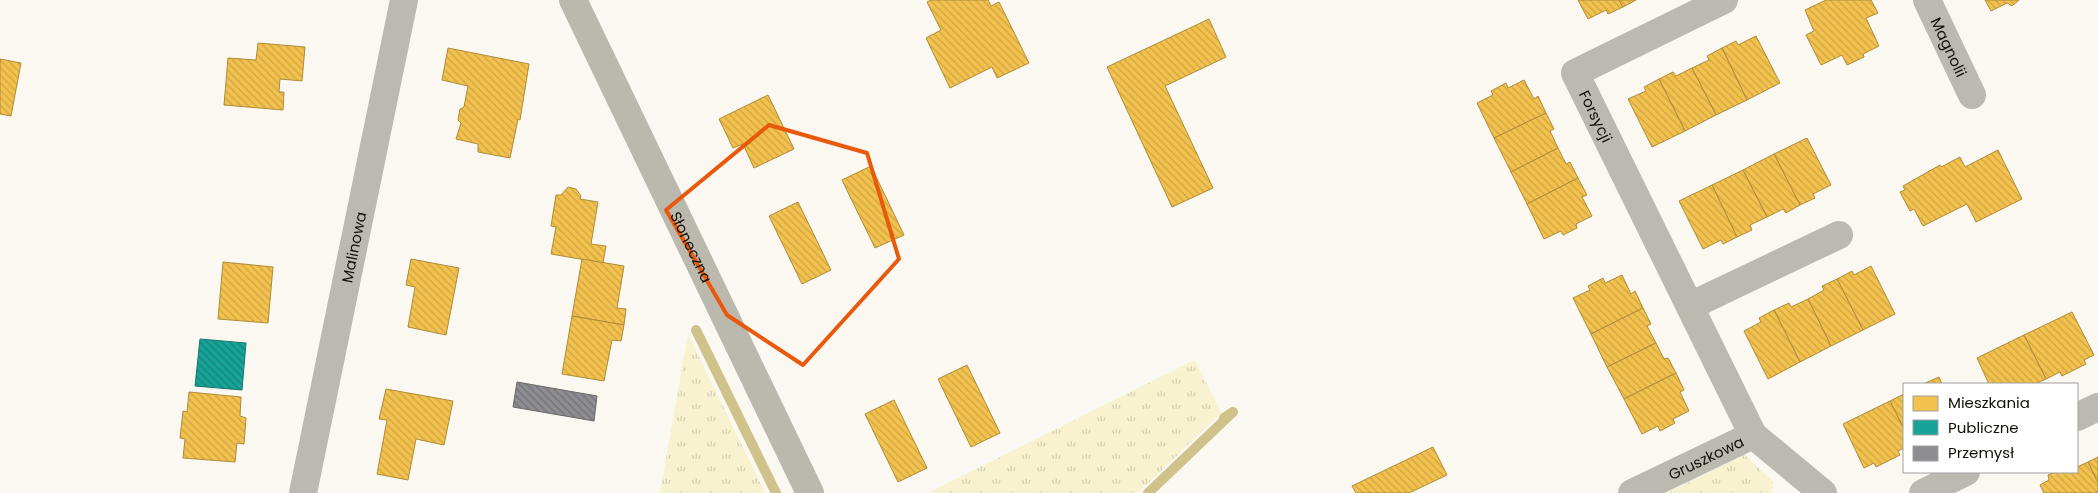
<svg xmlns="http://www.w3.org/2000/svg" width="2098" height="493" viewBox="0 0 2098 493" font-family="Poppins,sans-serif">
  <defs>
    <pattern id="grass-tufts" width="24" height="20" patternUnits="userSpaceOnUse" patternTransform="scale(1.25)"><rect width="24" height="20" fill="#f9f2d0"/><path d="M3 7l-1-3M5 7V3M7 7l1-3M15 17l-1-3M17 17v-4M19 17l1-3" fill="none" stroke="#d4ceb1"/></pattern>
    <pattern id="homes-back-hatch" width="6" height="6" patternUnits="userSpaceOnUse" patternTransform="scale(1.25)"><rect width="6" height="6" fill="#f2c14e"/><path d="M-1 5l2 2M0 0l6 6M5-1l2 2" fill="none" stroke="#cea543"/></pattern>
    <pattern id="public-back-hatch" width="6" height="6" patternUnits="userSpaceOnUse" patternTransform="scale(1.25)"><rect width="6" height="6" fill="#17a398"/><path d="M-1 5l2 2M0 0l6 6M5-1l2 2" fill="none" stroke="#13837a"/></pattern>
    <pattern id="industry-back-hatch" width="6" height="6" patternUnits="userSpaceOnUse" patternTransform="scale(1.25)"><rect width="6" height="6" fill="#8d8d92"/><path d="M-1 5l2 2M0 0l6 6M5-1l2 2" fill="none" stroke="#727275"/></pattern>
  </defs>
  <rect width="100%" height="100%" fill="#faf8f1"/>
  <g fill="url(#grass-tufts)">
    <path d="M688 334 765 493H660Z"/>
    <path d="M1195 360 1221 413 1138 493H928Z"/>
    <path d="M1744 454 1773 482 1772 493H1667Z"/>
  </g>
  <g fill="url(#homes-back-hatch)" stroke="#ae8c3a">
    <path d="M931 0H988L991 6 999 2 1029 63 997 78 992 67 950 88 926 38 941 30 927 2Z"/>
    <path d="M1578 0H1619L1623 7 1608 14 1606 10 1588 19Z"/>
    <path d="M1619 0H1636L1623 7Z"/>
    <path d="M1826 0H1871L1878 13 1866 18 1879 46 1863 54 1864 57 1847 65 1842 55 1821 65 1806 35 1814 31 1805 10Z"/>
    <path d="M1985 0H2019L2012 6 2007 3 1991 11Z"/>
    <path d="M1209 19 1226 57 1165 86 1213 188 1172 207 1107 67Z"/>
    <path d="M1756 36 1780 83 1747 100 1722 48 1736 41 1738 45Z"/>
    <path d="M258 43 305 47 302 81 280 79 279 92H284L283 110 224 105 228 58 256 60Z"/>
    <path d="M448 48 529 64 520 120 518 119 510 158 478 152V144L456 139 461 123 458 120 460 109 464 107 468 86 442 80Z"/>
    <path d="M1722 48 1747 100 1716 115 1692 68 1709 60 1707 56Z"/>
    <path d="M0 59 21 63 11 116 0 114Z"/>
    <path d="M1692 68 1716 115 1685 131 1659 79 1673 72 1676 76Z"/>
    <path d="M1659 79 1685 131 1652 147 1628 99 1646 91 1644 87Z"/>
    <path d="M1524 80 1534 99 1538 96 1546 113 1494 138 1477 103 1493 95 1491 91 1506 83 1508 88Z"/>
    <path d="M768 95 794 149 754 168 743 144 733 148 719 119Z"/>
    <path d="M1546 113 1554 129 1550 131 1558 148 1511 172 1494 138Z"/>
    <path d="M1807 138 1831 185 1813 194 1815 198 1800 205 1774 154Z"/>
    <path d="M1558 148 1566 164 1570 162 1578 178 1527 204 1511 172Z"/>
    <path d="M1998 150 2022 199 1976 222 1967 204 1923 226 1914 209 1910 211 1900 192 1905 190 1903 186 1940 165 1941 167 1960 157 1965 167Z"/>
    <path d="M1774 154 1800 205 1786 213 1783 209 1767 217 1743 170Z"/>
    <path d="M871 166 904 235 875 248 842 180Z"/>
    <path d="M1743 170 1767 217 1750 225 1752 230 1737 237 1712 185Z"/>
    <path d="M1578 178 1587 195 1582 197 1592 216 1576 224 1577 228 1563 235 1561 231 1544 239 1527 204Z"/>
    <path d="M1712 185 1737 237 1723 244 1721 240 1703 249 1679 201Z"/>
    <path d="M568 187 576 189 581 196 580 199 598 202 591 244 606 246 603 263 551 254 556 227 551 226 556 195H561Z"/>
    <path d="M798 202 831 270 802 284 769 216Z"/>
    <path d="M411 259 459 268 446 335 408 327 415 287 406 285Z"/>
    <path d="M582 259 624 266 617 308 626 309 624 325 572 316Z"/>
    <path d="M223 262 273 267 268 323 218 319Z"/>
    <path d="M1871 266 1895 314 1863 330 1837 279 1852 271 1854 275Z"/>
    <path d="M1622 275 1631 294 1635 291 1643 308 1591 334 1573 298 1590 290 1588 286 1603 278 1605 283Z"/>
    <path d="M1837 279 1863 330 1831 346 1808 299 1824 290 1822 286Z"/>
    <path d="M1808 299 1831 346 1800 362 1774 310 1789 303 1791 307Z"/>
    <path d="M1643 308 1651 324 1647 326 1656 343 1607 367 1591 334Z"/>
    <path d="M1774 310 1800 362 1768 379 1744 331 1761 322 1759 318Z"/>
    <path d="M2072 312 2094 355 2084 360 2086 364 2062 376 2060 372 2046 379 2024 335Z"/>
    <path d="M572 316 624 325 621 341 612 340 604 381 562 374Z"/>
    <path d="M2024 335 2046 379 2035 384H1989L1977 358Z"/>
    <path d="M1656 343 1664 359 1668 358 1676 373 1624 399 1607 367Z"/>
    <path d="M967 365 1000 433 971 447 938 379Z"/>
    <path d="M1676 373 1684 390 1680 392 1689 411 1673 419 1675 423 1660 431 1658 426 1642 434 1624 399Z"/>
    <path d="M1939 377 1942 384H1923Z"/>
    <path d="M386 389 453 401 444 445 416 439 408 480 377 474 387 420 379 419Z"/>
    <path d="M189 392 241 397 240 416 246 418 244 444 237 443 235 462 183 458 185 439 180 438 183 411 187 412Z"/>
    <path d="M1904 394V429L1890 401Z"/>
    <path d="M894 400 927 468 898 482 865 414Z"/>
    <path d="M1890 401 1904 429V448L1898 451 1900 455 1876 467 1874 463 1864 468 1843 424Z"/>
    <path d="M1433 447 1447 475 1409 493H1356L1352 486Z"/>
    <path d="M2098 457V483L2088 462Z"/>
    <path d="M2088 462 2098 483V493H2044L2040 485 2049 480 2048 475 2055 472H2077V467Z"/>
  </g>
  <path fill="url(#public-back-hatch)" stroke="#15776d" d="M200 339 246 343 242 390 195 386Z"/>
  <path fill="url(#industry-back-hatch)" stroke="#686769" d="M517 382 597 396 594 421 513 407Z"/>
  <g fill="none" stroke-linecap="round" stroke-linejoin="round">
    <g stroke="#cfc28b" stroke-width="10">
      <path d="M696 330 776 493"/>
      <path d="M1148 493 1233 412 1224 418"/>
    </g>
    <g stroke="#bcbab0" stroke-width="28">
      <path id="s1" d="M1724 0 1575 73 1753 435"/>
      <path id="s2" d="M1927 0 1972 95"/>
      <path d="M1690 306 1839 235"/>
      <path d="M2077 417 2098 407"/>
      <path id="s3" d="M303 493 404 0"/>
      <path id="s4" d="M1632 493 1753 435 1823 493"/>
      <path d="M1923 493 1966 472"/>
    </g>
    <path stroke="#bbb8ae" stroke-width="28" id="s5" d="M573 0 810 493"/>
  </g>
  <path fill="none" stroke="#e8590c" stroke-width="4" stroke-linejoin="round" d="M769 125 867 153 899 259 803 365 727 315 666 210Z"/>
  <g text-anchor="middle" dominant-baseline="central" stroke-width="5" stroke-linejoin="round" paint-order="stroke">
    <g font-size="15" fill="#100f0a" stroke="#fff">
      <text stroke="none"><textPath href="#s2" startOffset="52">Magnolii</textPath></text>
      <text stroke="none"><textPath href="#s1" startOffset="214">Forsycji</textPath></text>
      <text stroke="none"><textPath href="#s3" startOffset="251">Malinowa</textPath></text>
      <text stroke="none"><textPath href="#s5" startOffset="274">Słoneczna</textPath></text>
      <text stroke="none"><textPath href="#s4" startOffset="82">Gruszkowa</textPath></text>
    </g>
  </g>
  <rect x="1903" y="383" width="175" height="90" fill="#ffffff" stroke="#9f9f9d"/>
  <rect x="1913" y="396" width="25" height="15" fill="#f2c14e" stroke="#9f9f9d"/>
  <text x="1948" y="408" font-size="15" fill="#100f0a">Mieszkania</text>
  <rect x="1913" y="420" width="25" height="15" fill="#17a398" stroke="#9f9f9d"/>
  <text x="1948" y="433" font-size="15" fill="#100f0a">Publiczne</text>
  <rect x="1913" y="446" width="25" height="15" fill="#8d8d92" stroke="#9f9f9d"/>
  <text x="1948" y="458" font-size="15" fill="#100f0a">Przemysł</text>
</svg>
